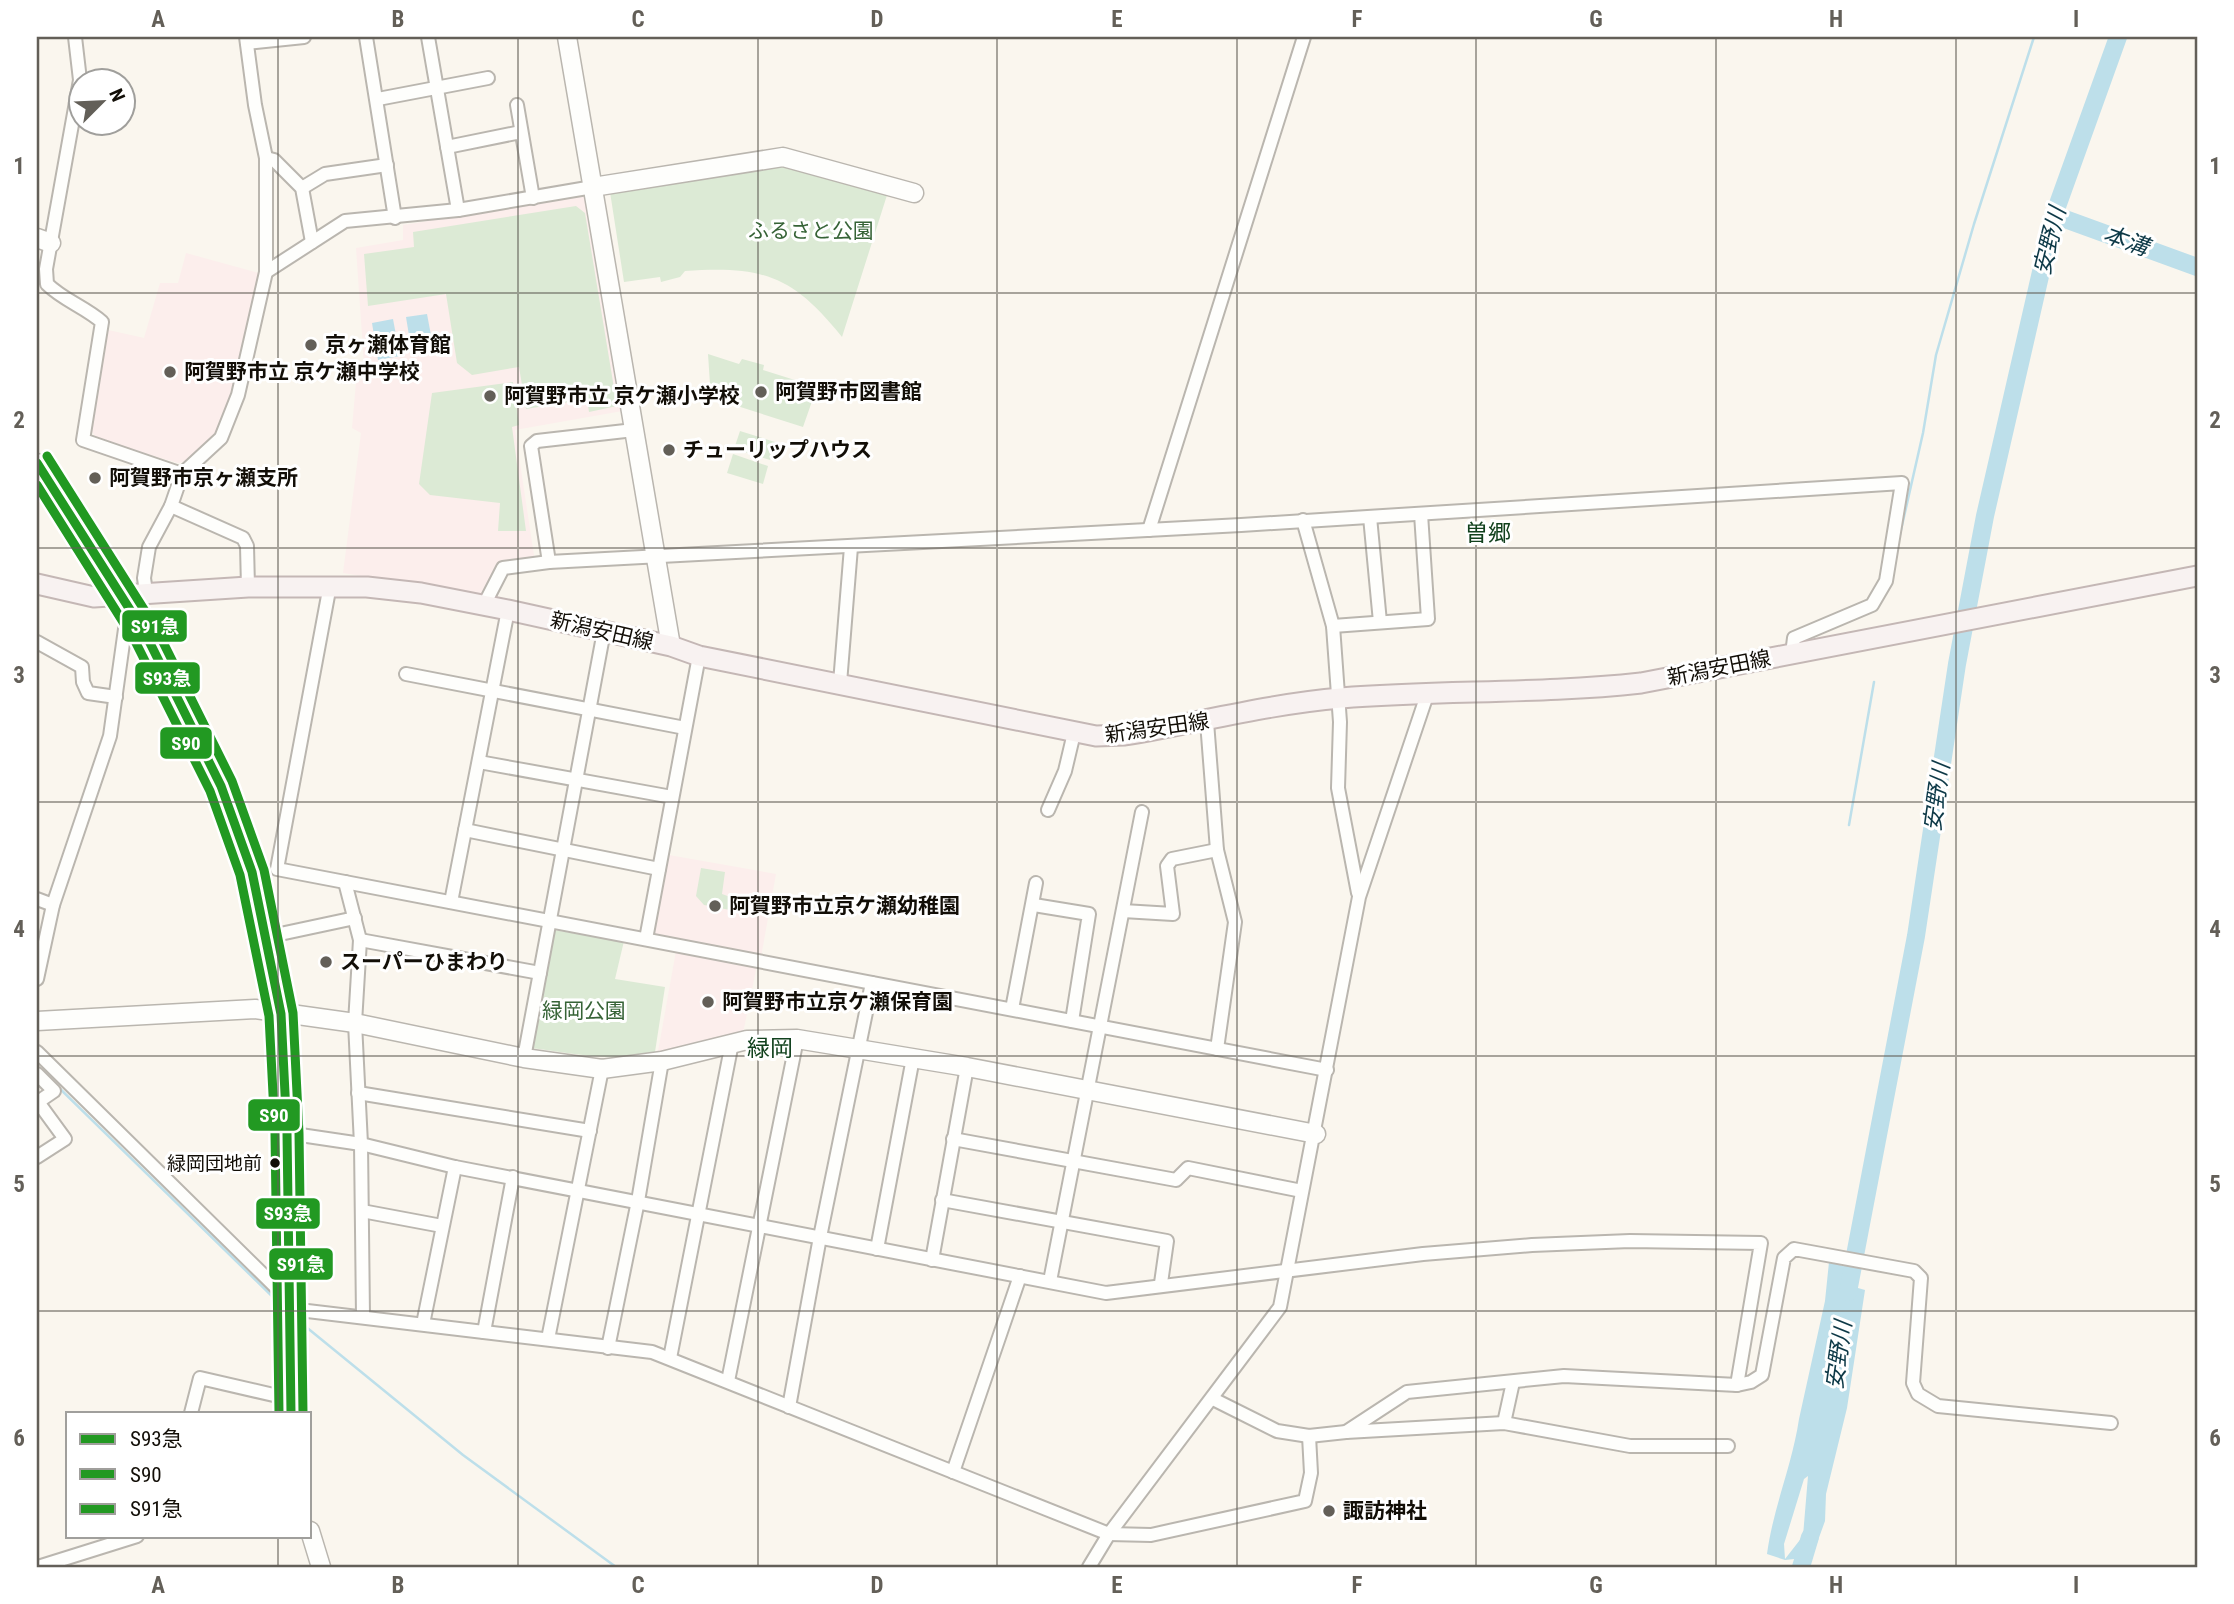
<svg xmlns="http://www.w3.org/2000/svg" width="2234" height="1604" viewBox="0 0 2234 1604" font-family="'Roboto Condensed','Noto Sans JP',sans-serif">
  <rect width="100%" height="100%" fill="#faf6ee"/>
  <g fill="#fceeec">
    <path d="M585 196 628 410 515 430 535 562H502L485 596 343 573 361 433 352 428 356 382 365 379 356 248 403 240V225Z"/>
    <path d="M186 253 262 274 232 405 217 441 196 459 178 463 97 440 90 428 108 330 144 338 160 283H178Z"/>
    <path d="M669 855 776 874 761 957 654 938Z"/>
    <path d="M676 951 757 965 742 1038 657 1057Z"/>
  </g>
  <g fill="#dcead5">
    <path d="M785 161 888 192 842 337C792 275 763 266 685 271L680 277 661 282 660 277 624 282 610 192Z"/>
    <path d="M576 206 585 213 617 406 589 412 587 399 526 409 519 367 472 375 457 363 446 294 368 306 364 254 414 247 413 232Z"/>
    <path d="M708 354 739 364 742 359 764 365 763 370 817 387 803 427 706 396 710 384Z"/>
    <path d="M513 382 519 425 512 427 526 531H498L500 503 430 495 419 484 432 393Z"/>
    <path d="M740 431 775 442 770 460 734 449Z"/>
    <path d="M733 454 768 466 763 484 727 473Z"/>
    <path d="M701 868 725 872 722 894 733 898 730 910 704 905 696 896Z"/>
    <path d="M553 930 624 941 615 979 665 987 655 1052C615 1063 571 1053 531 1048Z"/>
  </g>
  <g fill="#bddfea" fill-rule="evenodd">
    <path d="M427 314 434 351 412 354 406 317Z"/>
    <path d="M393 319 400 356 378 360 372 323Z"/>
    <path d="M1829 1262C1848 1267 1857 1268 1858 1288L1865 1290 1847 1408 1826 1494 1825 1521 1812 1557 1785 1560 1767 1554C1773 1508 1792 1466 1799 1419L1825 1301ZM1808 1476 1803 1536 1785 1559 1784 1544 1804 1479Z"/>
  </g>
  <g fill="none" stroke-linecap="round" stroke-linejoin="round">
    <g stroke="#bddfea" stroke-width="2.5">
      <path d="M1898 543 1923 433 1936 355 1974 224 2034 37"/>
      <path d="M1849 825 1874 682"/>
      <path d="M49 1078 280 1304"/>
      <path d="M300 1322 463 1455 616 1567"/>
    </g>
    <g stroke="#bddfea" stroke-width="18">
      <path d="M2054 215 2197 267"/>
      <path d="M1848 1292 1916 936 1957 664 1985 516 2054 215 2118 37"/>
      <path d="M1801 1567 1810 1537"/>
    </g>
    <defs>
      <g id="street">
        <path d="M75 37 80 80 46 269 47 284C63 300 85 307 102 322L83 440 182 474"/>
        <path d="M366 37 395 218"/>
        <path d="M428 37 458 210"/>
        <path d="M247 43 304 37"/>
        <path d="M378 99 488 78"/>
        <path d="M517 105 533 198"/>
        <path d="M447 147 521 132"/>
        <path d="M266 158 274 160 302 188 312 242"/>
        <path d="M302 188 325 174 387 165"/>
        <path d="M266 272 345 221 458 210 593 187"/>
        <path d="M171 506 243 538 247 546 248 587"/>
        <path d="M1370 517 1380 622"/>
        <path d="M1303 520 1333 626 1340 722 1338 788 1358 893"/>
        <path d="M1149 530 1304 37"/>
        <path d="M549 562 531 446 537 441 634 430"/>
        <path d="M330 585 277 869 1327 1070"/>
        <path d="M146 592 144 578 149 547 171 506 182 474 221 438 238 395 266 272V158L255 105 246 37"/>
        <path d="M484 605 503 568 549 562 1241 525 1902 483 1886 581 1872 605 1794 638 1792 654"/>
        <path d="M1333 626 1428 619 1421 514"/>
        <path d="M37 642 82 667 83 682 88 693 116 697"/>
        <path d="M406 674 685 728"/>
        <path d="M840 683 851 547"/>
        <path d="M1207 722 1217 850 1235 922 1217 1049"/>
        <path d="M479 762 672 797"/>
        <path d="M1048 810 1065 771 1074 733"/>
        <path d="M465 830 659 869"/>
        <path d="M345 882 360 940 355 1023 361 1144 363 1316"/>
        <path d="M37 899 53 905"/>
        <path d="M451 902 508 610"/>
        <path d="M1034 905 1089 914 1072 1021"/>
        <path d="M1123 911 1173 914 1167 866 1172 859 1217 850"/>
        <path d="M266 937 355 918"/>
        <path d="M646 939 699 656"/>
        <path d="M360 940 540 973"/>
        <path d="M37 979 53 905 110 736 125 629 137 621"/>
        <path d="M1012 1009 1036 883"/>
        <path d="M37 1052 299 1310 652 1352 1109 1534 1151 1535 1305 1501 1311 1473 1309 1436"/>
        <path d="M524 1058 604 631"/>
        <path d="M37 1074 54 1091 38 1102 65 1139 37 1157"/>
        <path d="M358 1093 590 1131"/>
        <path d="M287 1133 361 1144 455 1167 1106 1293 1423 1254 1532 1245 1630 1241 1761 1243 1737 1385"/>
        <path d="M953 1139 1176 1180 1188 1168 1302 1191"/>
        <path d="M942 1200 1167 1241 1161 1283"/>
        <path d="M362 1211 442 1226"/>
        <path d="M877 1249 913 1058"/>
        <path d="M932 1260 967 1067"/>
        <path d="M1050 1281 1142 812"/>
        <path d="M423 1324 455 1167"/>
        <path d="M484 1332 513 1177"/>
        <path d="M548 1339 602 1069"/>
        <path d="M608 1348 638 1201 662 1061"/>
        <path d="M670 1358 732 1043"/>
        <path d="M728 1381 797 1039"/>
        <path d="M1213 1399 1277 1431 1309 1436 1346 1432 1407 1392 1564 1376 1737 1385 1751 1382 1762 1375 1784 1258 1794 1249 1914 1271 1921 1278 1913 1383 1918 1394 1938 1406 2111 1423"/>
        <path d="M789 1407 820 1237 872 983"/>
        <path d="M191 1413 200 1378 291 1399"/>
        <path d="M1504 1423 1513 1382"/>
        <path d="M1346 1432 1504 1423 1630 1446H1728"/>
        <path d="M953 1472 1020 1276"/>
        <path d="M38 1567 137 1536"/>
        <path d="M1089 1567 1109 1534 1280 1307 1359 897 1428 692"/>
      </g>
      <g id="secondary">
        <path d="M567 37 671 646"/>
        <path d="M593 187 783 157 914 193"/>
        <path d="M37 238 51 243"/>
        <path d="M37 463 146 635 221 786 252 872 281 1014 287 1133 291 1413"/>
        <path d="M37 1021 255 1009 355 1023 524 1058 602 1069 662 1061 747 1040 797 1039 967 1067 1316 1134"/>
        <path d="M310 1531 321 1567"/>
      </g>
      <path id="primary" d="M37 584 94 597 248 587H367L421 593 508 610 671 646 699 656 1096 736 1125 735C1197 723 1269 704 1341 698 1441 690 1541 694 1641 683L2197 576"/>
    </defs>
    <use href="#street" stroke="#bab6af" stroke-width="16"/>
    <use href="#secondary" stroke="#bab6af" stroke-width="21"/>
    <use href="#primary" stroke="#c4b7b5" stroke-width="23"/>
    <use href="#street" stroke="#fefefc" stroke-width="12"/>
    <use href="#secondary" stroke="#fefefc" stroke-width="18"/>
    <use href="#primary" stroke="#f8f2f1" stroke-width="19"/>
    <defs>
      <path id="bus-1" d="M37 463 146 635 221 786 252 872 281 1014 287 1133 291 1413"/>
      <path id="bus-2" d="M37 485 135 641 210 791 240 875 269 1016 275 1133 279 1413"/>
      <path id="bus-3" d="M47 456 157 630 232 781 264 870 293 1013 299 1133 303 1413"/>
    </defs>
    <use href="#bus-1" stroke="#fff" stroke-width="14"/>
    <use href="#bus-2" stroke="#fff" stroke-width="14"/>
    <use href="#bus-3" stroke="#fff" stroke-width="14"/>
    <use href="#bus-1" stroke="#292" stroke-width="9"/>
    <use href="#bus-2" stroke="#292" stroke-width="9"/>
    <use href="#bus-3" stroke="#292" stroke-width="9"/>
  </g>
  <path fill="none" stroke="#635f58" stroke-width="2" stroke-opacity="0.55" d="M278 37V1413M518 37V1567M758 37V1567M997 37V1567M1237 37V1567M1476 37V1567M1716 37V1567M1956 37V1567M37 293H2197M37 548H2197M37 802H2197M37 1056H2197M37 1311H2197M278 1536V1567"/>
  <g fill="#635f58" stroke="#fff" stroke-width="2.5">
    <circle cx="311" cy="345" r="7"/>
    <circle cx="170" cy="372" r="7"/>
    <circle cx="761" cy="392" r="7"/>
    <circle cx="490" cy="396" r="7"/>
    <circle cx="669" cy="450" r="7"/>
    <circle cx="95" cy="478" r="7"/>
    <circle cx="715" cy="906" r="7"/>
    <circle cx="326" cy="962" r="7"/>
    <circle cx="708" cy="1002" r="7"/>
    <circle cx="1329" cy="1511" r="7"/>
  </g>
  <circle fill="#120e07" stroke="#fff" stroke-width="2.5" cx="275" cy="1163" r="6"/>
  <g text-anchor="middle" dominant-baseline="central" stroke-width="6" stroke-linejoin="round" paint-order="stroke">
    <g font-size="19" fill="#120e07" stroke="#fff" text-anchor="end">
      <text x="262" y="1163">緑岡団地前</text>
    </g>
    <g font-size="21" fill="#366336" stroke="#fff">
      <text x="811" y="231">ふるさと公園</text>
      <text x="584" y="1011">緑岡公園</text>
    </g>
    <g font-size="21" font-weight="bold" fill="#120e07" stroke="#fff" text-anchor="start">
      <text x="325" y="345">京ヶ瀬体育館</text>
      <text x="184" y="372">阿賀野市立 京ケ瀬中学校</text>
      <text x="775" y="392">阿賀野市図書館</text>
      <text x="504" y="396">阿賀野市立 京ケ瀬小学校</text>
      <text x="683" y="450">チューリップハウス</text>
      <text x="109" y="478">阿賀野市京ヶ瀬支所</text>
      <text x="729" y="906">阿賀野市立京ケ瀬幼稚園</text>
      <text x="340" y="962">スーパーひまわり</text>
      <text x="722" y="1002">阿賀野市立京ケ瀬保育園</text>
      <text x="1343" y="1511">諏訪神社</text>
    </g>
    <g font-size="21" fill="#120e07" stroke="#fff">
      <text transform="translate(602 631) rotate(13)">新潟安田線</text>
      <text transform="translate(1719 668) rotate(-11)">新潟安田線</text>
      <text transform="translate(1157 728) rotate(-8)">新潟安田線</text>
    </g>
    <g font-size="23" font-style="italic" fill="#0d3947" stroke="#fff">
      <text transform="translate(2050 241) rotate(-76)">安野川</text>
      <text transform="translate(2126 241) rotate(20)">本溝</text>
      <text transform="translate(1937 797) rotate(-82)">安野川</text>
      <text transform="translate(1839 1355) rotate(-82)">安野川</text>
    </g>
    <g font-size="23" fill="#11411d" stroke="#fff">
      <text x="1488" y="533">曽郷</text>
      <text x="770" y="1048">緑岡</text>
    </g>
  </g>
  <g stroke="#fff" stroke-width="2.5">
    <rect x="121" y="609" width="67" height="34" rx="7" fill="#292"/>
    <rect x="134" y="661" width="67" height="34" rx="7" fill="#292"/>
    <rect x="159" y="726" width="54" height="34" rx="7" fill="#292"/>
    <rect x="247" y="1098" width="54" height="34" rx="7" fill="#292"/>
    <rect x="255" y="1197" width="66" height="33" rx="7" fill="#292"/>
    <rect x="268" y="1247" width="66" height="34" rx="7" fill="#292"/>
  </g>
  <g font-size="19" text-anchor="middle" font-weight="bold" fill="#fff">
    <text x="155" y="633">S91急</text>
    <text x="167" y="685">S93急</text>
    <text x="186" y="750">S90</text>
    <text x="274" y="1122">S90</text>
    <text x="288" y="1220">S93急</text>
    <text x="301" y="1271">S91急</text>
  </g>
  <rect width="2234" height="1604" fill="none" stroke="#ffffff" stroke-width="77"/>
  <rect x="66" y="1412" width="245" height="126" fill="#ffffff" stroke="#a09f9c" stroke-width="2"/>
  <rect x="80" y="1434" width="35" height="10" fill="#229922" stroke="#a09f9c" stroke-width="2"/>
  <text x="130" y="1446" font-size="21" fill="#120e07">S93急</text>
  <rect x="80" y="1469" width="35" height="10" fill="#229922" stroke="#a09f9c" stroke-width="2"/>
  <text x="130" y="1482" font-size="21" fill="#120e07">S90</text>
  <rect x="80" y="1504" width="35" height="10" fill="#229922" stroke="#a09f9c" stroke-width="2"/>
  <text x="130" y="1516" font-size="21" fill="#120e07">S91急</text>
  <g transform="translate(102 102) rotate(66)"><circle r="33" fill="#ffffff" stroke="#a09f9c" stroke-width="2"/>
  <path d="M0-5L12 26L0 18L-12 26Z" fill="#635f58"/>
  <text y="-10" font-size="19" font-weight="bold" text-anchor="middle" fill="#120e07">N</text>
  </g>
  <rect x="38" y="38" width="2158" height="1528" fill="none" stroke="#635f58" stroke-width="2.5"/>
  <g font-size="23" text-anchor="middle" font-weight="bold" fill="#635f58">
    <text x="158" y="27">A</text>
    <text x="398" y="27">B</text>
    <text x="638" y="27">C</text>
    <text x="877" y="27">D</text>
    <text x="1117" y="27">E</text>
    <text x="1357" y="27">F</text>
    <text x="1596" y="27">G</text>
    <text x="1836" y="27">H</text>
    <text x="2076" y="27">I</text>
    <text x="19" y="174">1</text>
    <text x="2215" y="174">1</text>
    <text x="19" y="428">2</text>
    <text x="2215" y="428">2</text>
    <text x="19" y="683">3</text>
    <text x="2215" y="683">3</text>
    <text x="19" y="937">4</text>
    <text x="2215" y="937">4</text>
    <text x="19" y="1192">5</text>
    <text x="2215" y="1192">5</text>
    <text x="19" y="1446">6</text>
    <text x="2215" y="1446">6</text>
    <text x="158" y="1593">A</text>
    <text x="398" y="1593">B</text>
    <text x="638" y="1593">C</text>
    <text x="877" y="1593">D</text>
    <text x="1117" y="1593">E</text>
    <text x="1357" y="1593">F</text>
    <text x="1596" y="1593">G</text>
    <text x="1836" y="1593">H</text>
    <text x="2076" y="1593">I</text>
  </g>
</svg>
